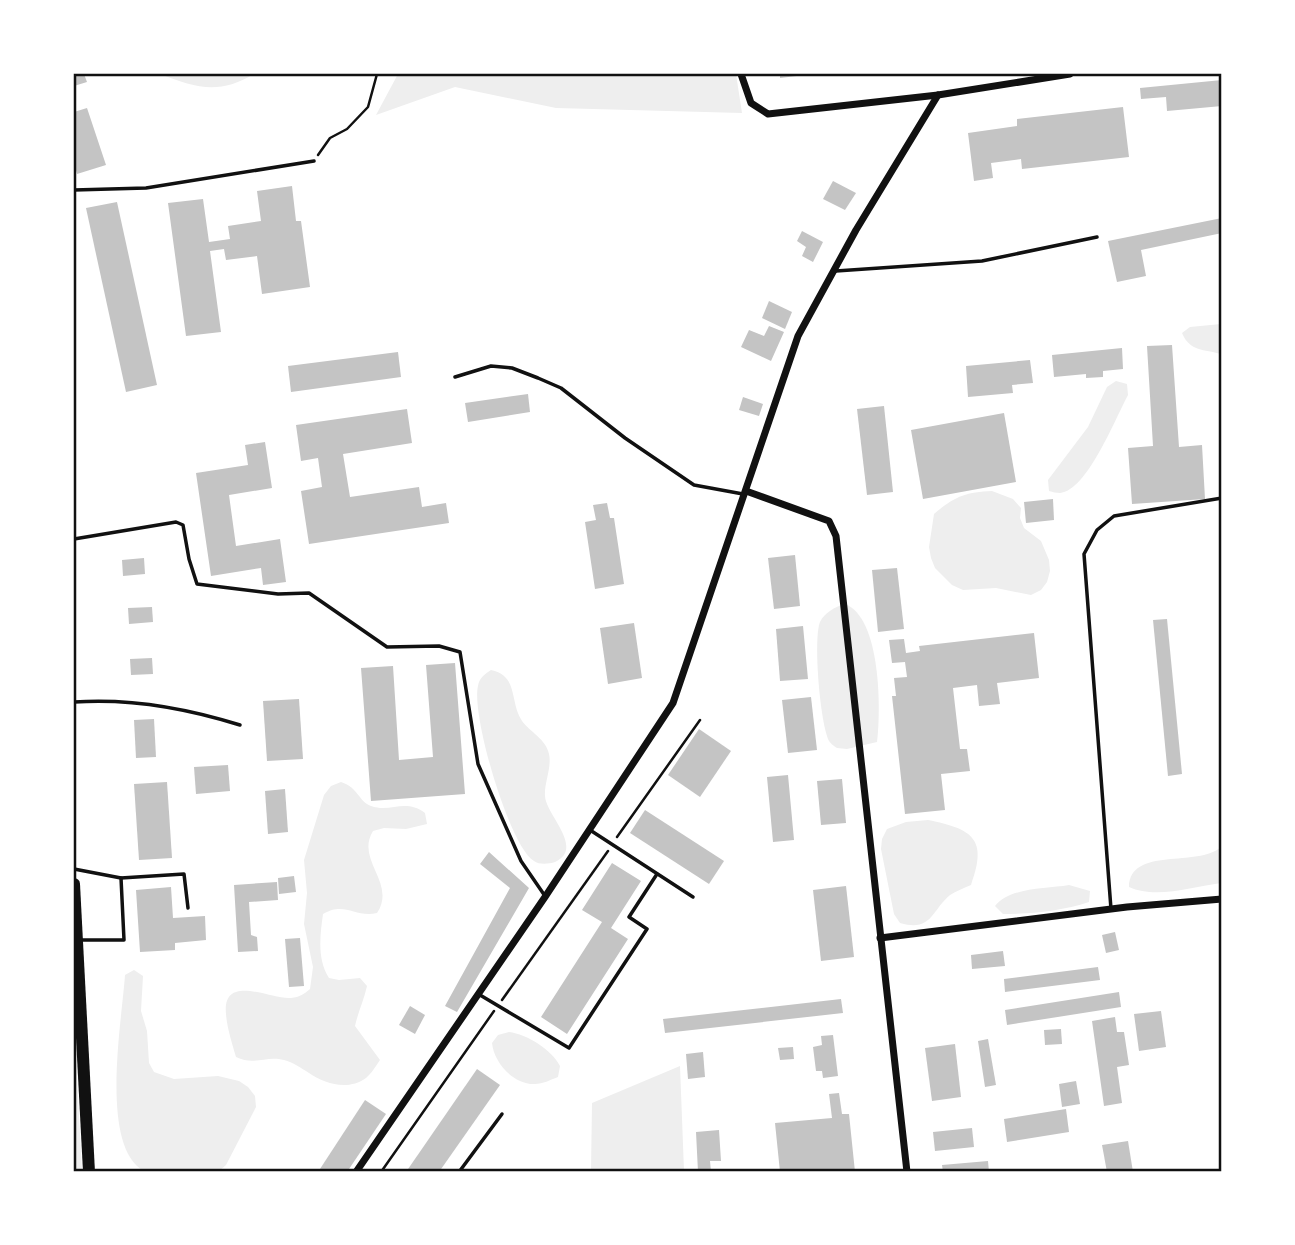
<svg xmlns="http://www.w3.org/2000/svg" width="1295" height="1245" viewBox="0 0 1295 1245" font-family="Lato,sans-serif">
  <rect width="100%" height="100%" fill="#fff"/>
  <g fill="#eee">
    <path d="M160 74H254C219 95 196 88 160 74Z"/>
    <path d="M398 74H736L742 113 556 108 455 87 376 115Z"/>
    <path d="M1221 324V354C1204 349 1190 352 1182 333L1190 327Z"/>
    <path d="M1116 381 1127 384 1128 395C1116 417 1087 491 1060 493 1056 493 1053 492 1049 491L1048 480 1088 427 1107 387Z"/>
    <path d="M992 491 1013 499 1021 508 1020 518 1024 528 1041 541 1049 560 1050 571 1047 582 1041 590 1031 595 996 588 963 590 952 585 935 568 931 558 929 547 934 514C954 497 965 492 992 491Z"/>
    <path d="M845 604C881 618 881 709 877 742L847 749 837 748C834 746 831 744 829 741 820 724 813 639 820 622 824 613 836 606 845 604Z"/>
    <path d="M491 670C519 676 509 701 522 721 530 732 546 739 549 754 552 767 544 783 545 796 546 815 585 848 555 862 549 864 539 865 534 861 509 846 471 714 478 686 479 678 485 674 491 670Z"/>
    <path d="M341 782C359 788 358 801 371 806 391 813 405 798 425 813L427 824 406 829 384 828 373 831C355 860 397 883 377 913 355 918 345 901 323 914 320 936 317 959 329 978L339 980 360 978 367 986C364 1000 358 1012 355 1026L380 1060C376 1066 371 1074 366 1078 348 1091 325 1084 309 1073 301 1068 293 1062 284 1060 266 1055 255 1066 236 1057 232 1043 227 1028 226 1014 222 972 271 1000 291 998 300 997 304 994 310 989L313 967 304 924 307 893 304 860 324 795 331 786Z"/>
    <path d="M928 820C973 829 988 839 971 885 964 888 956 891 950 895 931 911 932 932 900 923L894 914 881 849 882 839 887 829 906 822Z"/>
    <path d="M1221 847V883C1193 887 1155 899 1129 887 1130 846 1198 868 1221 847Z"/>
    <path d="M1069 885 1090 891 1089 902C1062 911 1031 914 1003 914L995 906C1010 887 1046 889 1069 885Z"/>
    <path d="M134 970 143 976 141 1011 147 1031 149 1063 154 1072 174 1079 218 1076 239 1081 248 1087 255 1096 256 1107 226 1165 219 1171H144C99 1146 122 1021 125 975Z"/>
    <path d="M509 1032C527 1034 552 1050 560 1066L558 1077C550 1080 543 1084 535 1084 514 1085 494 1063 492 1043L498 1035Z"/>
    <path d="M74 1049 76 1060 82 1171H74Z"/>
    <path d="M680 1066 684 1171H591L592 1103Z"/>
  </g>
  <g fill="#c4c4c4">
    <path d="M74 74H84L87 82 74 86Z"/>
    <path d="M780 74H805V75L780 78Z"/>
    <path d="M1222 80V106L1167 111 1166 97 1141 99 1140 88Z"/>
    <path d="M1123 107 1129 157 1022 169 1021 159 991 163 993 178 974 181 968 133 1017 126V119Z"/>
    <path d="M87 108 106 165 77 174 74 163V112Z"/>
    <path d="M833 181 856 193 845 210 823 199Z"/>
    <path d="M292 186 296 221H301L310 287 262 294 257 256 226 260 224 249 210 251 221 332 186 336 168 203 203 199 209 242 230 239 228 226 261 221 257 191Z"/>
    <path d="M117 202 157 385 126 392 86 208Z"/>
    <path d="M1222 218V233L1141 250 1146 276 1117 282 1108 241Z"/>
    <path d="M802 231 823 242 813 262 802 256 806 247 797 241Z"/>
    <path d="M769 301 792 312 785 329 762 318Z"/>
    <path d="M769 326 784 332 771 361 741 347 749 330 764 336Z"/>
    <path d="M1172 345 1179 447 1202 445 1205 499 1132 504 1128 448 1153 446 1147 346Z"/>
    <path d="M1122 348 1123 369 1103 371V377L1086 378V374L1054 377 1052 355Z"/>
    <path d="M398 352 401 377 291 392 288 366Z"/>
    <path d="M1030 360 1033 383 1012 385 1013 393 968 397 966 366Z"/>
    <path d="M528 394 530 412 468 422 465 403Z"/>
    <path d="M743 397 763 404 759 416 739 410Z"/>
    <path d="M884 406 893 492 867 495 857 409Z"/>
    <path d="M407 409 412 443 343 454 350 497 419 487 422 507 446 503 449 523 309 544 301 491 322 487 318 458 301 461 296 425Z"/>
    <path d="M1004 413 1016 482 923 499 911 430Z"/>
    <path d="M265 442 272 488 229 495 236 546 280 539 286 582 263 585 261 568 211 576 196 473 248 465 245 445Z"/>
    <path d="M1053 499 1054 520 1026 523 1024 502Z"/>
    <path d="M607 503 610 518H614L624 584 595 589 585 522 596 520 593 505Z"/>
    <path d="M795 555 800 606 774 609 768 558Z"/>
    <path d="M144 558 145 574 123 576 122 560Z"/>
    <path d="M897 568 904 629 878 632 872 570Z"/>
    <path d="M152 607 153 622 129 624 128 608Z"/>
    <path d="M1167 619 1182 774 1168 776 1153 620Z"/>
    <path d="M634 623 642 678 608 684 600 628Z"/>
    <path d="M803 626 808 679 780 681 776 629Z"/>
    <path d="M1034 633 1039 678 997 683 1000 704 979 706 977 685 953 688 960 749H967L970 771 941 774 945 810 905 814 892 696H896L894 678 907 677 905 662 892 663 889 640 904 639 906 653 920 651 919 646Z"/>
    <path d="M152 658 153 674 131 675 130 659Z"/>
    <path d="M455 663 465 794 371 801 361 668 393 666 399 760 433 757 426 665Z"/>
    <path d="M811 697 817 750 788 753 782 700Z"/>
    <path d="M299 699 303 759 267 761 263 701Z"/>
    <path d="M154 719 156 757 136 758 134 720Z"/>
    <path d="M699 729 731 751 700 797 668 775Z"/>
    <path d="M228 765 230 791 196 794 194 767Z"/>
    <path d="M788 775 794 840 773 842 767 777Z"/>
    <path d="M842 779 846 823 821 825 817 781Z"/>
    <path d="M167 782 172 858 139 860 134 784Z"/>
    <path d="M285 789 288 832 268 834 265 791Z"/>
    <path d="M645 810 724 861 709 884 630 833Z"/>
    <path d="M489 852 529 888 457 1012 445 1006 510 888 480 864Z"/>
    <path d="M612 863 641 881 611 928 628 939 567 1034 541 1017 602 922 582 910Z"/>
    <path d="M294 876 296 892 279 894 278 878Z"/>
    <path d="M277 882 278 900 249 902 251 935 257 937 258 951 238 952 234 885Z"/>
    <path d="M846 886 854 957 821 961 813 890Z"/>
    <path d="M171 887 173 918 205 916 206 940 175 943V950L140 952 136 890Z"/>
    <path d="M1115 932 1119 950 1106 953 1102 935Z"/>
    <path d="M300 938 304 986 289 987 285 939Z"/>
    <path d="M1003 951 1005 966 972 969 971 955Z"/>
    <path d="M1098 967 1100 980 1005 992 1004 979Z"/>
    <path d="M1119 992 1121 1007 1007 1025 1005 1010Z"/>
    <path d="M841 999 843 1013 665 1033 663 1019Z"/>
    <path d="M410 1006 425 1015 415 1034 399 1025Z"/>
    <path d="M1161 1011 1166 1047 1139 1051 1134 1014Z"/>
    <path d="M1115 1017 1117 1032H1124L1129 1065 1117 1067 1122 1103 1104 1106 1092 1021Z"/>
    <path d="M1061 1029 1062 1044 1045 1045 1044 1030Z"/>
    <path d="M833 1035 838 1076 823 1078 822 1071H816L813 1047 822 1045 821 1036Z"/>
    <path d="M988 1039 996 1085 985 1087 978 1041Z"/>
    <path d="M955 1044 961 1097 932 1101 925 1048Z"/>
    <path d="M793 1047 794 1059 780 1060 778 1048Z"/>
    <path d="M703 1052 705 1077 688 1079 686 1054Z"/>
    <path d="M477 1069 500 1085 439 1172H406Z"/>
    <path d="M1076 1081 1080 1104 1062 1107 1059 1084Z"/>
    <path d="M839 1093 842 1114H849L855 1172H780L775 1123 832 1118 829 1094Z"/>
    <path d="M365 1100 386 1114 347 1172H318Z"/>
    <path d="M1066 1109 1069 1132 1007 1142 1004 1119Z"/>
    <path d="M972 1128 974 1147 935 1151 933 1132Z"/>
    <path d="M719 1130 721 1161H710L711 1172H698L696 1132Z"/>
    <path d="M1128 1141 1133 1172H1107L1102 1145Z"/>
    <path d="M988 1161 989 1172H943L942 1165Z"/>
  </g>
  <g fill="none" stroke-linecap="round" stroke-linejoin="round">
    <g stroke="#111" stroke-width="2.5">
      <path d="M318 155 330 138 347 129 368 107 377 74"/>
      <path d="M617 837 700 720"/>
      <path d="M502 1000 608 851"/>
      <path d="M381 1172 494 1011"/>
    </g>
    <g stroke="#111" stroke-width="3.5">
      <path d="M74 190 146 188 314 161"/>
      <path d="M836 271 982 261 1097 237"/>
      <path d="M455 377 491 366 512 368 538 378 561 388 625 438 694 485 743 494"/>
      <path d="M74 539 176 522 183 525 189 559 197 584 278 594 309 593 387 647 439 646 460 652 478 764 521 861 545 896"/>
      <path d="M74 702C131 698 186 708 240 725"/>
      <path d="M590 830 693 897"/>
      <path d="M74 869 121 878 184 874 188 908"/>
      <path d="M1111 909 1084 554 1097 530 1114 516 1222 498"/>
      <path d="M80 940H124L121 878"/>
      <path d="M480 995 569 1048 647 929 629 917 657 874"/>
      <path d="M459 1172 502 1114"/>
    </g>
    <g stroke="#111" stroke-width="7">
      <path d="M741 74 751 103 768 114 938 95 1070 74"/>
      <path d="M746 491 829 521 836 536 907 1172"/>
      <path d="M880 938 1127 907 1222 899"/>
      <path d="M356 1172 545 897 673 703 798 336 856 230 938 95"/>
    </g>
    <path stroke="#111" stroke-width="12" d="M74 884 89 1172"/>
  </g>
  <rect width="1295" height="1245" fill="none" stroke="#ffffff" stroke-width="150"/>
  <rect x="75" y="75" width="1145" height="1095" fill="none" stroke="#111" stroke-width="2.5"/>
</svg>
